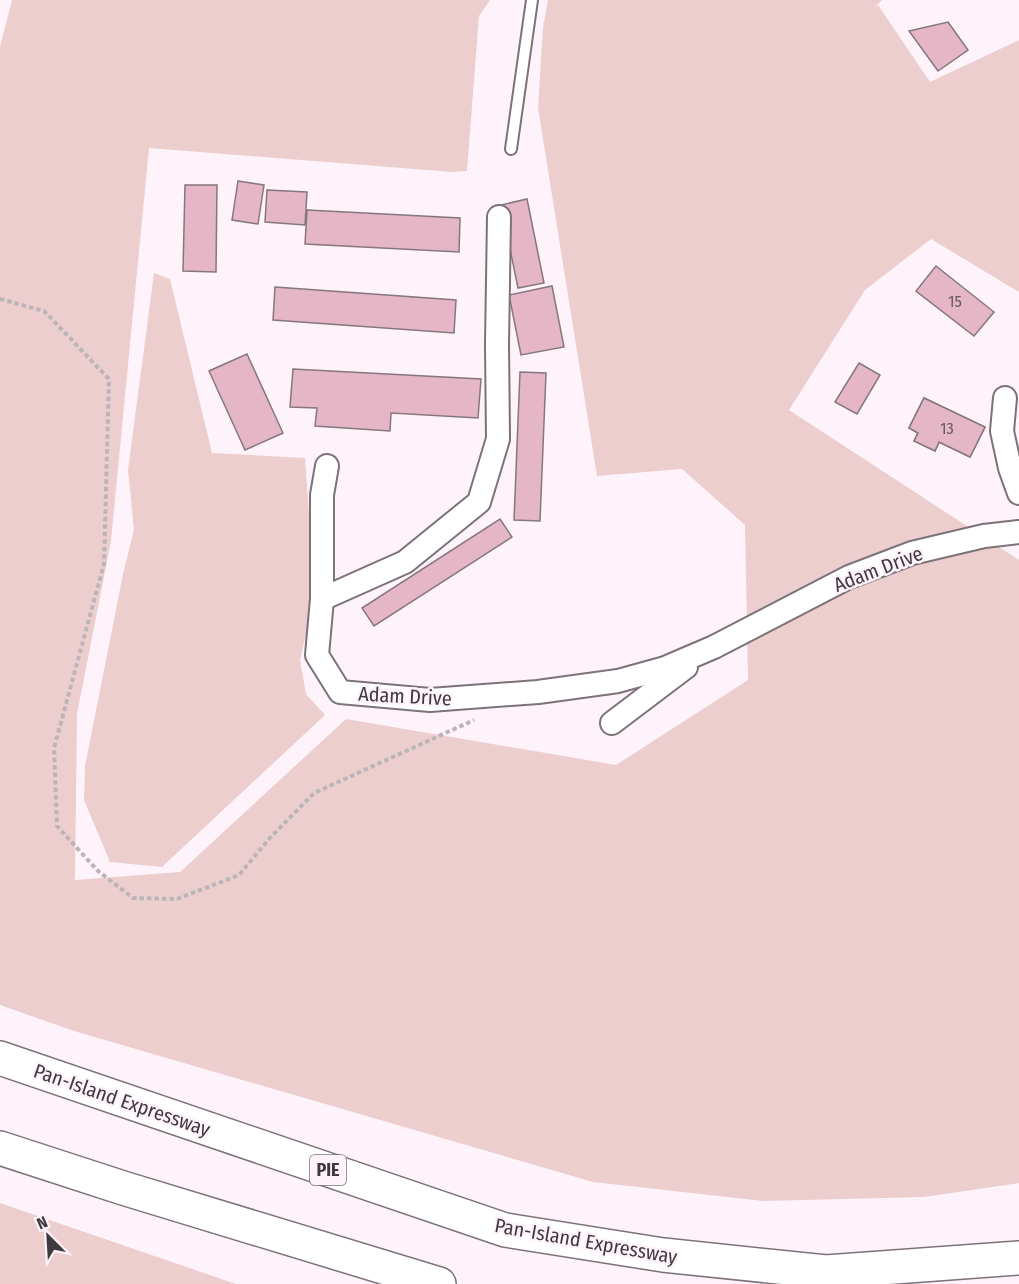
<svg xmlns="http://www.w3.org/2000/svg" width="1019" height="1284" viewBox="0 0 1019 1284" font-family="'Fira Sans Condensed',sans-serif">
  <rect width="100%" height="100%" fill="#fef3fb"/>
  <g fill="#edcece">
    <path d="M12 0H490L479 16 467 171 452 172 149 148 111 541 77 714 75 880 180 872 346 719 616 765 748 680 745 525 682 469 597 476 538 108 543 27 548 0H882L874 8 878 5 930 82 1019 40V292L931 239 865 290 789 410 1019 560V1183L924 1197 763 1201 593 1182 74 1031 0 1005V47Z"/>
    <path d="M154 273 170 279 212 453 305 458 315 596 300 660 306 694 325 715 162 867 110 862 84 800 85 766 123 574 134 530 128 470Z"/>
    <path d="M0 1203 236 1284H0Z"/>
  </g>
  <g fill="#e5b6c6" stroke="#86777c" stroke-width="1.5">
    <path d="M948 22 968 50 938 71 909 31Z"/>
    <path d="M238 181 264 185 258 224 232 220Z"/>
    <path d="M185 185H217L216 272 183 271Z"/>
    <path d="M267 190 307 192 305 225 265 222Z"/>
    <path d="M527 199 544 283 518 288 501 205Z"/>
    <path d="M307 210 460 218 459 252 305 244Z"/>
    <path d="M936 266 994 312 974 336 916 291Z"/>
    <path d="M552 286 564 347 521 355 509 295Z"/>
    <path d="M275 287 456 300 454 333 273 320Z"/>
    <path d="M247 354 283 433 245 450 209 371Z"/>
    <path d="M859 363 880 375 857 414 835 402Z"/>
    <path d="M293 369 481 379 478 418 391 413 390 431 315 426 317 408 290 407Z"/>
    <path d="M520 372 546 373 540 521 514 520Z"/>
    <path d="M924 398 985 427 970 457 939 442 935 451 914 441 918 433 909 428Z"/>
    <path d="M924 398 985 427 970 457 939 442 935 451 914 441 918 433 909 428Z"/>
    <path d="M500 519 512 537 374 626 362 608Z"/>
  </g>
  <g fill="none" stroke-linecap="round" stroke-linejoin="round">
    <defs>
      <path id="service" d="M511 149 532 0"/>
      <g id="minor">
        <path d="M1005 398 1002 431 1010 468 1019 493"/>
        <path d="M327 466 322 495V599L317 655 340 692 430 700 538 692 618 681 665 668 714 647 849 577 912 553 984 536 1019 532"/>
        <path d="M322 599 405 562 479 502 498 439 497 344 499 217"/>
        <path d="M612 723 686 667"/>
      </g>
      <g id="motorway">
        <path d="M0 1058 505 1230 663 1255 826 1272 1019 1258"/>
        <path d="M0 1148 123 1188 439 1284"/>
      </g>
    </defs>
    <use href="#service" stroke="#7d727a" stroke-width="14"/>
    <use href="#minor" stroke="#7d727a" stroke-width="26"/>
    <use href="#motorway" stroke="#7d727a" stroke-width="36"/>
    <path stroke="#bdb4ba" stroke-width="4" stroke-dasharray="4.5 3" stroke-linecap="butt" d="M0 299 44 311 109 379 104 564 54 748 57 826 98 871 133 898 177 899 239 875 269 839 314 793 474 720"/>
    <use href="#service" stroke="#fff" stroke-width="10"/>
    <use href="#minor" stroke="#fff" stroke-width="22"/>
    <use href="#motorway" stroke="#fff" stroke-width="33"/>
  </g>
  <g text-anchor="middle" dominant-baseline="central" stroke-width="5" stroke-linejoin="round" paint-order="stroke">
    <g font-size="16" fill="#685960">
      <text x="955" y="301">15</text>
      <text x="947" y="428">13</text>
    </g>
    <rect fill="#fef3fb" stroke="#787277" stroke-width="1.5" x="310" y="1155" width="36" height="30" rx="4.5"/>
    <g font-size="18" font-weight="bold" fill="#3f3a3e">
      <text x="328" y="1170">PIE</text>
    </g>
    <g font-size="20" fill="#3f3a3e" stroke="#fef3fb">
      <text transform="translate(878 569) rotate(-21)">Adam Drive</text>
      <text transform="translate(405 696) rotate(3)">Adam Drive</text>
      <text transform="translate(122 1100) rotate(19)">Pan-Island Expressway</text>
      <text transform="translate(586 1241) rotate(10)">Pan-Island Expressway</text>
    </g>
  </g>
  <g transform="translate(48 1236) rotate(336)" stroke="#fef3fb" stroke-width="4.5" paint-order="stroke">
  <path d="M0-4.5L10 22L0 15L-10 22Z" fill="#3f3a3e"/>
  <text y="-9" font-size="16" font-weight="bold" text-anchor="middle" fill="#3f3a3e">N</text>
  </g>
</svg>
